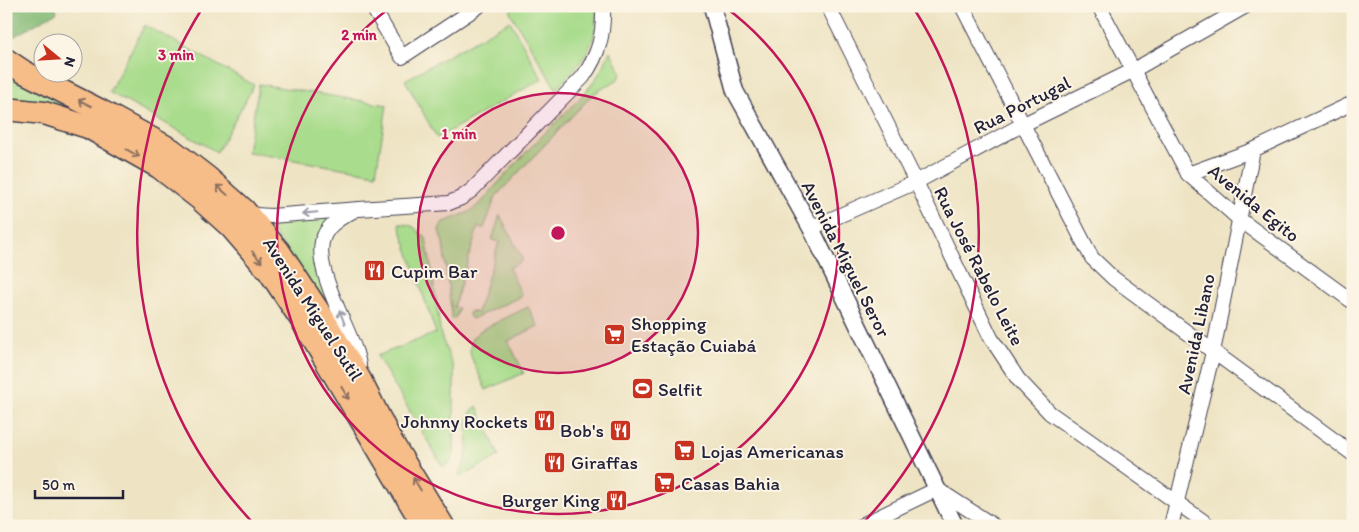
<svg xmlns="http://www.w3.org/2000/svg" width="1359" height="532" viewBox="0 0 1359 532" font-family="Itim,sans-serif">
  <rect width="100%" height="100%" fill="#fcf5e5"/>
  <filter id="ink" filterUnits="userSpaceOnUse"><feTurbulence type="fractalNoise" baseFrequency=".02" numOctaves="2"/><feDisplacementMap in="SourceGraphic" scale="10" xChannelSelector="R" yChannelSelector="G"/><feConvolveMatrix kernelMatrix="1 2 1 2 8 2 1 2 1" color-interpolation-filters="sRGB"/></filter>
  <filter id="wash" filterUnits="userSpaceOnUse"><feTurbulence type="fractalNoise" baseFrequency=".0096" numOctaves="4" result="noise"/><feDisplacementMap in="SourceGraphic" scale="20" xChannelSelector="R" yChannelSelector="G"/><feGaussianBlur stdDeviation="1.12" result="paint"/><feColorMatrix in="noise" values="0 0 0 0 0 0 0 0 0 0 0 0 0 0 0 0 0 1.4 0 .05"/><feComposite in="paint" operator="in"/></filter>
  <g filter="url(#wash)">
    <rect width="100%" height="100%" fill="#eee4c4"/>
    <g fill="#a9dc8c" stroke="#667f64">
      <path d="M513 6H596C599 46 582 62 556 89L510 12Z"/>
      <path d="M510 21 542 79 437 138 405 80Z"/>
      <path d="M145 25 254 85 217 152 109 92Z"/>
      <path d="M610 51 621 72 620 76 617 80 593 94 496 196 484 228 478 227 454 307 459 309 456 317 453 319 452 318 443 243 439 230 442 223 469 212 481 203C501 179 523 155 546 132 571 106 598 86 610 51Z"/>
      <path d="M6 74 19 81 89 115 6 100Z"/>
      <path d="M259 84 387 105 376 174 247 152Z"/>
      <path d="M500 215 523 260 509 268 522 296 472 319 469 316 470 311 477 313 499 242 492 240Z"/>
      <path d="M333 217 319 234 345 334 267 223Z"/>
      <path d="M399 224C409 224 416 226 421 235H424L426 238 433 278 441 336 454 369V454L451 461 443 467 377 356 436 333Z"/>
      <path d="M528 307 538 326 508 341 524 373 486 390 471 357 470 351 472 338 481 330Z"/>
      <path d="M477 406 499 456 460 477 459 473C464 467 466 459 467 451 469 436 463 415 477 406Z"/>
    </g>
    <path fill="#86bc78" stroke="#546f5a" d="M6 6H13L15 10 24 6H55L57 12 13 37 6 35Z"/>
  </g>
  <g filter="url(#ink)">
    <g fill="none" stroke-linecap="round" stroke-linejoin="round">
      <defs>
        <g id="minor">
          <path d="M372 6 402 57 479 6"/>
          <path d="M828 6 916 182 991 338 1018 379 1050 413 1210 526"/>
          <path d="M962 6 1083 241 1092 258 1113 278 1353 454"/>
          <path d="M1099 6 1188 174 1239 219 1353 302"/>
          <path d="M1188 174 1253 150 1353 103"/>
          <path d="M246 211 256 215 271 216 359 209 449 203 461 198 472 190 583 77C599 54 604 35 603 6"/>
          <path d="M353 211C342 217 329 224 324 236 311 263 346 322 355 350 357 355 358 360 359 365"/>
          <path d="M811 228 916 182 1022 125 1132 71 1246 6"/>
          <path d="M864 524 937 489 994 526"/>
          <path d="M1171 526 1213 352 1253 150"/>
        </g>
        <path id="tertiary" d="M712 6 735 91 811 228 955 526"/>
        <g id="trunk">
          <path d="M6 60 24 72 99 110 172 150 208 178 244 210 278 250 321 315 360 380 391 441 443 526"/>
          <path d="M6 109 44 113 88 127 159 167 200 199 231 227 269 271 303 322 424 526"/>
        </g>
      </defs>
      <use href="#minor" stroke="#413f50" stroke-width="16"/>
      <use href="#tertiary" stroke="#413f50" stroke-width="19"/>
      <use href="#trunk" stroke="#413f50" stroke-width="25"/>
      <use href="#minor" stroke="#fff" stroke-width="14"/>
      <use href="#tertiary" stroke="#fff" stroke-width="16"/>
      <use href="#trunk" stroke="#f7bd88" stroke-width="22"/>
    </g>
    <defs><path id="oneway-shaft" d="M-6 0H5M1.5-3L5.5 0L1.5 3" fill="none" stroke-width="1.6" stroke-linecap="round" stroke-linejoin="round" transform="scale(1.25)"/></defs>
    <g stroke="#8c7062">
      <use href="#oneway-shaft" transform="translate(85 103) rotate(-153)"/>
      <use href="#oneway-shaft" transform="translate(133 153) rotate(29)"/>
      <use href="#oneway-shaft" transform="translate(222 190) rotate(-139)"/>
      <use href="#oneway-shaft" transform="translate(257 257) rotate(49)"/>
      <use href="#oneway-shaft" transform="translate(345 393) rotate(59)"/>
      <use href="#oneway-shaft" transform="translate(417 484) rotate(-121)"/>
    </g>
    <g stroke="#9c9ca7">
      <use href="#oneway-shaft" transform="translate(310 213) rotate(175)"/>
      <use href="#oneway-shaft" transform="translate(342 317) rotate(-111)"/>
    </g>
  </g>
  <circle cx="558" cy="233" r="140" fill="#c2185b" fill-opacity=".12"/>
  <g fill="none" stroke="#c2185b" stroke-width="2.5">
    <circle cx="558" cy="233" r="140"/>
    <path d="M725 7A281 281 0 1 1 391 7"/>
    <path d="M255 525A421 421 0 0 1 203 7M913 7A421 421 0 0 1 861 525"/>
  </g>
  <defs>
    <symbol id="restaurant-square" viewBox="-11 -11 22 22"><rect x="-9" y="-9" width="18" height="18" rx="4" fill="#c8321e" stroke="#fcf5e5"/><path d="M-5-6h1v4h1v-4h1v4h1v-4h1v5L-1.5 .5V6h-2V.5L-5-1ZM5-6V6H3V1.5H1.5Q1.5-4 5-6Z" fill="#fff"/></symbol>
    <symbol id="supermarket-square" viewBox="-11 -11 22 22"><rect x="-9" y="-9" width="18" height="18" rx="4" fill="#c8321e" stroke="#fcf5e5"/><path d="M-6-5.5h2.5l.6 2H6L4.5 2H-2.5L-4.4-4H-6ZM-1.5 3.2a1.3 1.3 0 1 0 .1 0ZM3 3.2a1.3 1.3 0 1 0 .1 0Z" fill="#fff"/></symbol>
    <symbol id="stadium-square" viewBox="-11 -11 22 22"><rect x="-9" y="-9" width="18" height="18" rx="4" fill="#c8321e" stroke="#fcf5e5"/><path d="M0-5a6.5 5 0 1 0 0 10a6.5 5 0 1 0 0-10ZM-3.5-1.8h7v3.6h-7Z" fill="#fff"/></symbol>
  </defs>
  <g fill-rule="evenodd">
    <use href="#restaurant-square" x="362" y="258" width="25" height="25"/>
    <use href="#supermarket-square" x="602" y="322" width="25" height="25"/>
    <use href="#stadium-square" x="630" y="376" width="25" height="25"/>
    <use href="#restaurant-square" x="532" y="408" width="25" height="25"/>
    <use href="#restaurant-square" x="608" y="418" width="25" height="25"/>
    <use href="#supermarket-square" x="672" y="438" width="25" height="25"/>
    <use href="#restaurant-square" x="542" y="450" width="25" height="25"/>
    <use href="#supermarket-square" x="652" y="470" width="25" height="25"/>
    <use href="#restaurant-square" x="604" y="488" width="25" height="25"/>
  </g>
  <g text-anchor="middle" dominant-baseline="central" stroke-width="4" stroke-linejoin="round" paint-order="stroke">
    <g font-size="19" fill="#22223b" stroke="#fcf5e5">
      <text transform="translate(1022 105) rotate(-27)">Rua Portugal</text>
      <text transform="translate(1254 203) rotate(39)">Avenida Egito</text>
      <text transform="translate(846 259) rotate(63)">Avenida Miguel Seror</text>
      <text transform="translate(979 266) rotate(63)">Rua José Rabelo Leite</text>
      <text transform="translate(313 309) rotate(57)">Avenida Miguel Sutil</text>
      <text transform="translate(1196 334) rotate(-78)">Avenida Libano</text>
    </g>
    <g font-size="19" fill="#22223b" stroke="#fcf5e5" text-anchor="start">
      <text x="391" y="271">Cupim Bar</text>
      <text x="631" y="323">Shopping<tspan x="631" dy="22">Estação Cuiabá</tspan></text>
      <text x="658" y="389">Selfit</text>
      <text x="528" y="421" text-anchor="end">Johnny Rockets</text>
      <text x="604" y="430" text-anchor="end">Bob's</text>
      <text x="701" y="451">Lojas Americanas</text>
      <text x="571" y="462">Giraffas</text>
      <text x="681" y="483">Casas Bahia</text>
      <text x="600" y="500" text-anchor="end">Burger King</text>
    </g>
  </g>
  <circle cx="558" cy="233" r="8" fill="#c2185b" stroke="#fcf5e5" stroke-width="2.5"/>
  <g font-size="15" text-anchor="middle" font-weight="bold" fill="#c2185b" stroke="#fcf5e5" stroke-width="4" stroke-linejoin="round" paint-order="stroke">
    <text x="359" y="40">2 min</text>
    <text x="176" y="60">3 min</text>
    <text x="459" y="139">1 min</text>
  </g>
  <rect width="1359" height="532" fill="none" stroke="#fcf5e5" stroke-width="25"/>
  <g transform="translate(58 58) rotate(108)"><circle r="24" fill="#fcf5e5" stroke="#a5a1a1"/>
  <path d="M0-4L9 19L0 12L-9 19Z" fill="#c8321e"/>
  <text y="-8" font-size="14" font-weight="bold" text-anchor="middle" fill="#22223b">N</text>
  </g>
  <path d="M35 490v8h88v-8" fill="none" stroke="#22223b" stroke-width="2.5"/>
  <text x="42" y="490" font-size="15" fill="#22223b" stroke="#fcf5e5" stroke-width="4" paint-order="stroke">50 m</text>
</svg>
